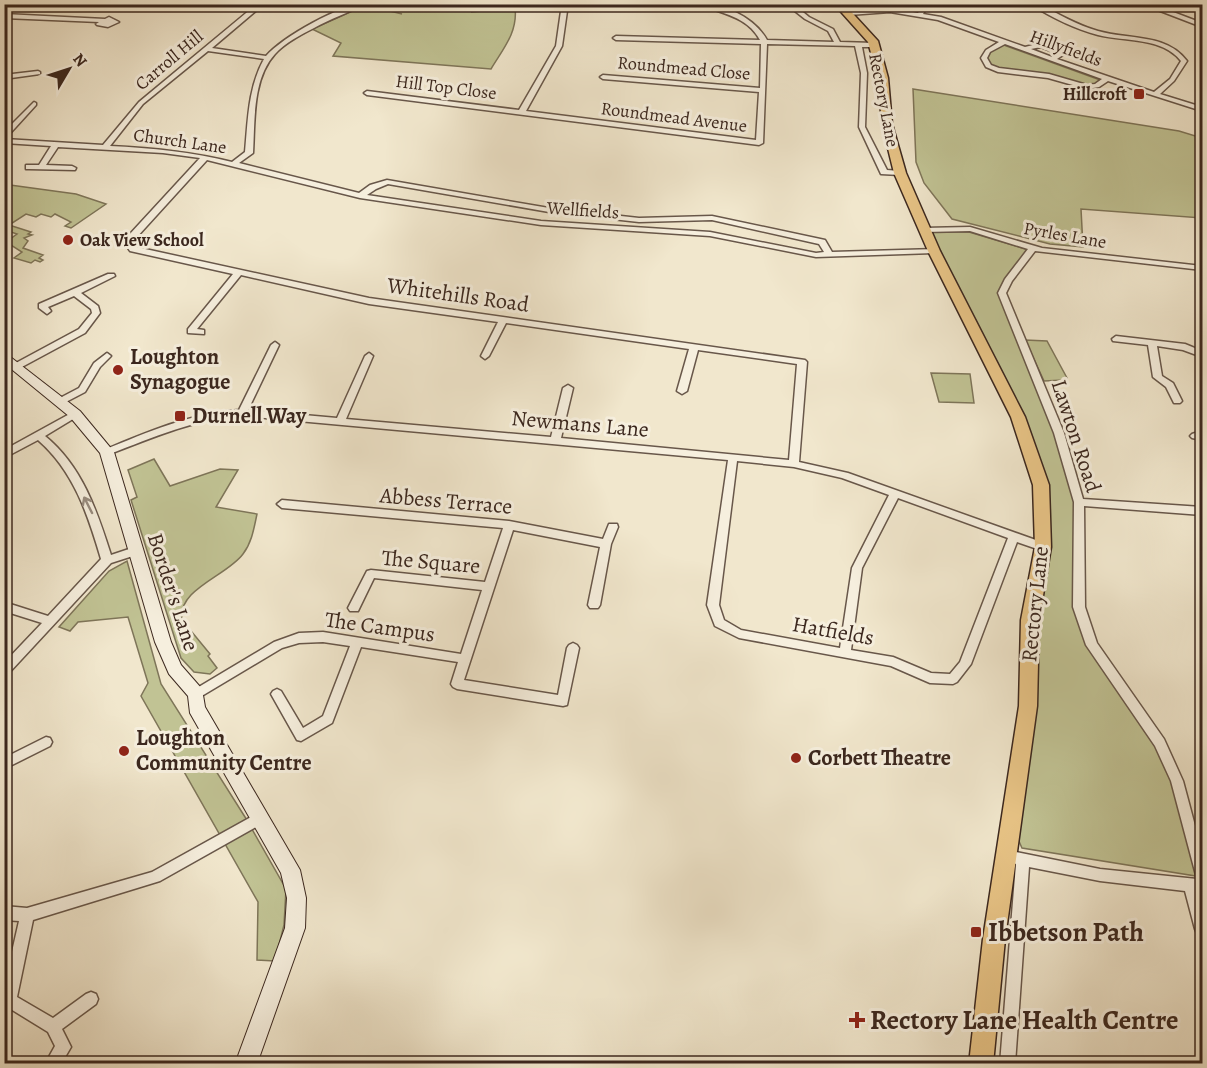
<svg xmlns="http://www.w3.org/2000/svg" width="1207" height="1068" viewBox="0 0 1207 1068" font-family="Alegreya,serif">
  <rect width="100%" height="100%" fill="#f1e7cd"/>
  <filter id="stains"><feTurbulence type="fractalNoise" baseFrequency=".00333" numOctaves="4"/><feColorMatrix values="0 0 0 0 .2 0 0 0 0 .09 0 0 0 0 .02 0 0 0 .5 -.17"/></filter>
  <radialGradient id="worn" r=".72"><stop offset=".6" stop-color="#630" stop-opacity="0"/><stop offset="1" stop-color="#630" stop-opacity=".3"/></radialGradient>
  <g fill="#c1c394" stroke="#7e7559" stroke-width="1.5">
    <path d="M384 4 490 5 471 12 515 8C518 32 503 49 491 69L333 56 341 43 312 29 366 5 402 14 380 8Z"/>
    <path d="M1001 44 1103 81 1087 87 1049 76 988 66 984 58 988 51Z"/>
    <path d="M913 89 1179 131 1202 138V218L1081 209 1083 247 1050 244 952 219 924 183 916 162Z"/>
    <path d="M10 185 76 194 106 204 71 228 65 226 71 222 55 214 51 217 41 214 36 217 26 214 9 225 31 232 28 234 32 235 24 238 28 241 23 248 43 255 39 258 43 260 40 262 35 260 31 263 14 258 22 252 6 242 17 234 5 230V195Z"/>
    <path d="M928 232H969L1032 251 1002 293 1059 433 1079 502V607L1092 645 1160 743 1188 819 1202 877 1022 848 1014 830 1046 485Z"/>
    <path d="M1025 340 1047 341 1067 378 1064 380 1044 381Z"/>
    <path d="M931 373 970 374 974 403 939 402Z"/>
    <path d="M154 459 170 486 220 469 238 470 216 507 257 514C254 528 252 542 243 554 227 576 177 589 182 620L210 654 208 656 217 668 210 674 194 672 181 658 131 500 137 497 128 470Z"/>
    <path d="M127 561 161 684 245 817 286 889 284 925 275 961 257 960 258 902 141 696 148 683 128 617 78 622 70 631 59 627 109 571Z"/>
  </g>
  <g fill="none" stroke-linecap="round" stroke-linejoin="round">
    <defs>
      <g id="street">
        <path d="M257 4H264L212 48 266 56C283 37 340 4 365 4 348 13 330 19 314 28 300 35 285 43 275 54 252 79 255 122 253 153L239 163 359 193 370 185 387 180 549 208 639 218 712 216 825 240 832 252 937 249 938 251 934 253 816 257 710 236 541 225 360 198 207 160 136 238 133 244 136 247 369 298 805 360 807 362 799 462 848 473 1047 544 1048 547 1043 551 1017 542 971 664 957 682 953 684 930 683 891 666 739 638 715 626 707 605 728 460 242 416C195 419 154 437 110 454H104L102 452 104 450C148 432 191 413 239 410L271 345 275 342 279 345 248 410 337 418 365 356 369 353 373 356 346 419 551 437 563 388 568 385 573 388 561 438 789 460 797 364 698 350 687 391 682 394 677 391 689 349 506 323 489 356 485 359 481 356 498 322 369 304 241 275 197 329 204 330V334L188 333V329L233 274 130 251 125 244 129 235 200 158 163 153 58 147 46 165 72 166 76 168 75 170 29 169H26V165H39L51 146 4 143V132L34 102 36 103V105L5 139 103 145 139 102ZM208 51 264 59C248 88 248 120 245 152L232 162C192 152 152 148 110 146L143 104ZM388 184 549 212 639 222 712 220 819 244 824 252 816 253 710 232 541 221 367 195 376 189ZM737 461 794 467 842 478 889 495 852 568 840 648 741 630 724 620 719 605ZM898 498 1008 538 960 662 950 674 931 673 893 657 851 650 862 568Z"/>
        <path d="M562 4H568L562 46 526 111 756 140 759 92 603 79 600 77 603 75 760 88 761 44 616 40 613 38 616 36 760 40C747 16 722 14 699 4 725 4 754 17 767 40L834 42 828 31 805 19 786 4H793L809 17 833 29 840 42 874 43 877 45 874 47H862L867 73 865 127 887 170 900 171 904 173 900 175 881 174 859 127 861 73 855 46 767 44 763 143 759 145 367 95 364 93 367 91 519 110 556 46Z"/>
        <path d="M927 4H936L926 9 923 14 941 17 1025 47 1041 43 1061 51 1063 55 1057 59 1154 92 1170 79 1181 61C1162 37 1126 42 1098 35 1075 29 1051 17 1030 4H1039C1058 14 1077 25 1098 31 1129 40 1166 33 1187 61L1174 81 1160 94 1202 107V111L1108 81 1099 87 1087 89 1048 78 998 72 986 67 981 58 986 50 999 42 938 20 890 12 849 15 846 13 849 11 890 8 918 13 922 7ZM1005 44 1102 79 1095 84 1087 85 1049 74 999 68 991 65 987 58 990 52ZM1041 47 1056 53 1057 54 1052 57 1031 49Z"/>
        <path d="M1142 4H1152L1202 23V27Z"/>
        <path d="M4 14 105 19 109 17 119 22 108 27 97 25 96 24 99 22 4 18Z"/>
        <path d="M38 71 40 72V74L4 79V75Z"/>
        <path d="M970 227 1042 248 1202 266V270L1035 251 1012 281 1006 293 1064 433 1083 499 1202 507V515L1084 506 1085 607 1097 643 1164 739 1183 781 1202 852V892H1199L1202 906V936L1197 934 1195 929 1185 891 1100 881 1029 867 1015 1064H1000L1016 864 1011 862 1009 858 1011 854 1016 852 1100 869 1197 879 1171 781 1155 746 1086 645 1073 607 1074 502 1054 433 998 293 1005 279 1028 249 970 231 924 232 920 230 924 228Z"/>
        <path d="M108 274H114L115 276 81 293 98 306 100 313 85 333 20 368H14L12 366 14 364 79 329 92 313 91 309 74 296 48 307 51 311 47 314 39 308V304Z"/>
        <path d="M1116 336 1185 344 1202 351V357L1183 350 1157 346 1162 376 1173 383 1182 401 1180 403H1174L1166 387 1153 377 1148 345 1113 341 1112 339Z"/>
        <path d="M107 353 111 356 100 367 85 392 64 403H58L56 401 58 399 79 388 94 363Z"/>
        <path d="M75 411 80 414 78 416 45 436C82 466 97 511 111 555L135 547 139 548 140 551 139 554 111 563 8 674 4 676V663L42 623 4 611V602L48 616 101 559C88 515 74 471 38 440L4 458V450Z"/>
        <path d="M1195 433 1202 434V440L1192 438 1190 436 1192 434Z"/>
        <path d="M282 500 509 521 603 539 609 524H617L618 527 611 544 600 605 598 608H590L588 605 600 547 513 530 464 680 558 695 567 648 569 645 573 643 577 645 579 648 567 705 563 706 457 689 453 687 451 684 458 662 361 647 332 723 301 741 297 740 271 694 273 691 277 689 281 691 303 728 323 716 350 646 323 642 299 643 282 648 200 697 196 699 192 697 190 694 192 691 274 642 299 633 323 632 461 654 482 590 374 578 358 611H350L348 608 367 571 371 570 485 582 503 528 282 508 277 504Z"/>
        <path d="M46 737 50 738 52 742 50 746 4 769V758Z"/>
        <path d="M260 812 265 814 266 818 265 822 160 881 33 920 17 997 53 1018 86 994 91 992 96 994 98 999 96 1004 62 1029 71 1047 61 1064H45L55 1046 48 1032 9 1008 4 1010V987L19 921 4 920V906L27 908 152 872Z"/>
      </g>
      <path id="secondary" d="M4 352 80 411 114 452 171 642 181 665 202 689 205 707 300 870 306 898 305 928 257 1064H235L285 928 287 898 281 873 190 713 188 696 169 674 155 642 100 453 70 417 4 363Z"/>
      <path id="primary" d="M834 4H844L878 41 888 78 892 124 906 173 940 251 1025 417 1049 485 1051 547 1039 620 1037 706 1005 939 993 1064H969L983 939 1019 706 1021 620 1035 547 1033 485 1011 417 928 251 894 173 882 124 878 78 868 42Z"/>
    </defs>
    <use href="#street" stroke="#68574a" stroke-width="3"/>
    <use href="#secondary" stroke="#3b271e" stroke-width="2"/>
    <use href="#primary" stroke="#3b271e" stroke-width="3"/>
    <use href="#street" fill="#f6efde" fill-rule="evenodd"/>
    <use href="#secondary" fill="#f6efde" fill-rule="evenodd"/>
    <use href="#primary" fill="#e8c486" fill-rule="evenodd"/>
  </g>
  <defs><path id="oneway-shaft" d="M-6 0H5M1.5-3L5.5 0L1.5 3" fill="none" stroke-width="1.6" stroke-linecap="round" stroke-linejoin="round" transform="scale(1.5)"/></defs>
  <use stroke="#988b7e" href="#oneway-shaft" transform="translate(88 505) rotate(-117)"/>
  <g fill="#8f2418" stroke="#f6efde" stroke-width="2">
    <rect x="1133" y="88" width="12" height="12" rx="3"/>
    <circle cx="68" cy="240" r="6"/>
    <circle cx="118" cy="370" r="6"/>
    <rect x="174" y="410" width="12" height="12" rx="3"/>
    <circle cx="124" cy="751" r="6"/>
    <circle cx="796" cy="758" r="6"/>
    <rect x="970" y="926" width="12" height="12" rx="3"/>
    <path d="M854 1011h6v6h6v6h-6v6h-6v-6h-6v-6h6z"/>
  </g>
  <g text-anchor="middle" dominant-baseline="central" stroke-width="6" stroke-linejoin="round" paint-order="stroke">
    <g font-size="18" fill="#3b271e" stroke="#f6efde">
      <text transform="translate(1066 48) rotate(20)">Hillyfields</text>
      <text transform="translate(169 60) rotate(-40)">Carroll Hill</text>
      <text transform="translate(684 68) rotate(5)">Roundmead Close</text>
      <text transform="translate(446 87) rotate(7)">Hill Top Close</text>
      <text transform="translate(884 100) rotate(79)">Rectory Lane</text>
      <text transform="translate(674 117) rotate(7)">Roundmead Avenue</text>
      <text transform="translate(180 141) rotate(8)">Church Lane</text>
      <text transform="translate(583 210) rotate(4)">Wellfields</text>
      <text transform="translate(1065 235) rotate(10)">Pyrles Lane</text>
    </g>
    <g font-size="18" font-weight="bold" fill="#3b271e" stroke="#f6efde" text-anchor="end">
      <text x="1127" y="94">Hillcroft</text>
      <text x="80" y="240" text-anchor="start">Oak View School</text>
    </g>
    <g font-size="22" fill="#3b271e" stroke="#f6efde">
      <text transform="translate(458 295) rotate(8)">Whitehills Road</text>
      <text transform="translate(580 424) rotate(5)">Newmans Lane</text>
      <text transform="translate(1076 436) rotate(72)">Lawton Road</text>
      <text transform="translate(446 501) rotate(5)">Abbess Terrace</text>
      <text transform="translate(431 562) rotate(5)">The Square</text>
      <text transform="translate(173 592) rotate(72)">Border's Lane</text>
      <text transform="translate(1035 604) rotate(-84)">Rectory Lane</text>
      <text transform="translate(380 627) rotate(8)">The Campus</text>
      <text transform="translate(833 631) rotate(10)">Hatfields</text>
    </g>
    <g font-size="22" font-weight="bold" fill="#3b271e" stroke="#f6efde" text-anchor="start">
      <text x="130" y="357">Loughton<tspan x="130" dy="25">Synagogue</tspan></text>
      <text x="192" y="416">Durnell Way</text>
      <text x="136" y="738">Loughton<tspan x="136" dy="25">Community Centre</tspan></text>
      <text x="808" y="758">Corbett Theatre</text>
    </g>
    <g font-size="27" font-weight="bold" fill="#3b271e" stroke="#f6efde" text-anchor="start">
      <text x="988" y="932">Ibbetson Path</text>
      <text x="870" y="1020">Rectory Lane Health Centre</text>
    </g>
  </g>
  <rect width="1207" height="1068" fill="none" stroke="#f1e7cd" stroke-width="24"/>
  <rect x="6" y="6" width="1195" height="1056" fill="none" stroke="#3b271e" stroke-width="3"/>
  <rect x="12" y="12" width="1183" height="1044" fill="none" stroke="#3b271e" stroke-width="1.5"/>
  <g transform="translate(69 69) rotate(51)" stroke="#f6efde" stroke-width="4.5" paint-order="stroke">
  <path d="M0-4.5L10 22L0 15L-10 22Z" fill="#3b271e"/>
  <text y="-9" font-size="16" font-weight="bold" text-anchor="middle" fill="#3b271e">N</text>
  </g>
  <rect width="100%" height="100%" filter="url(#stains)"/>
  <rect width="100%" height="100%" fill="url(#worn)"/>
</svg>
